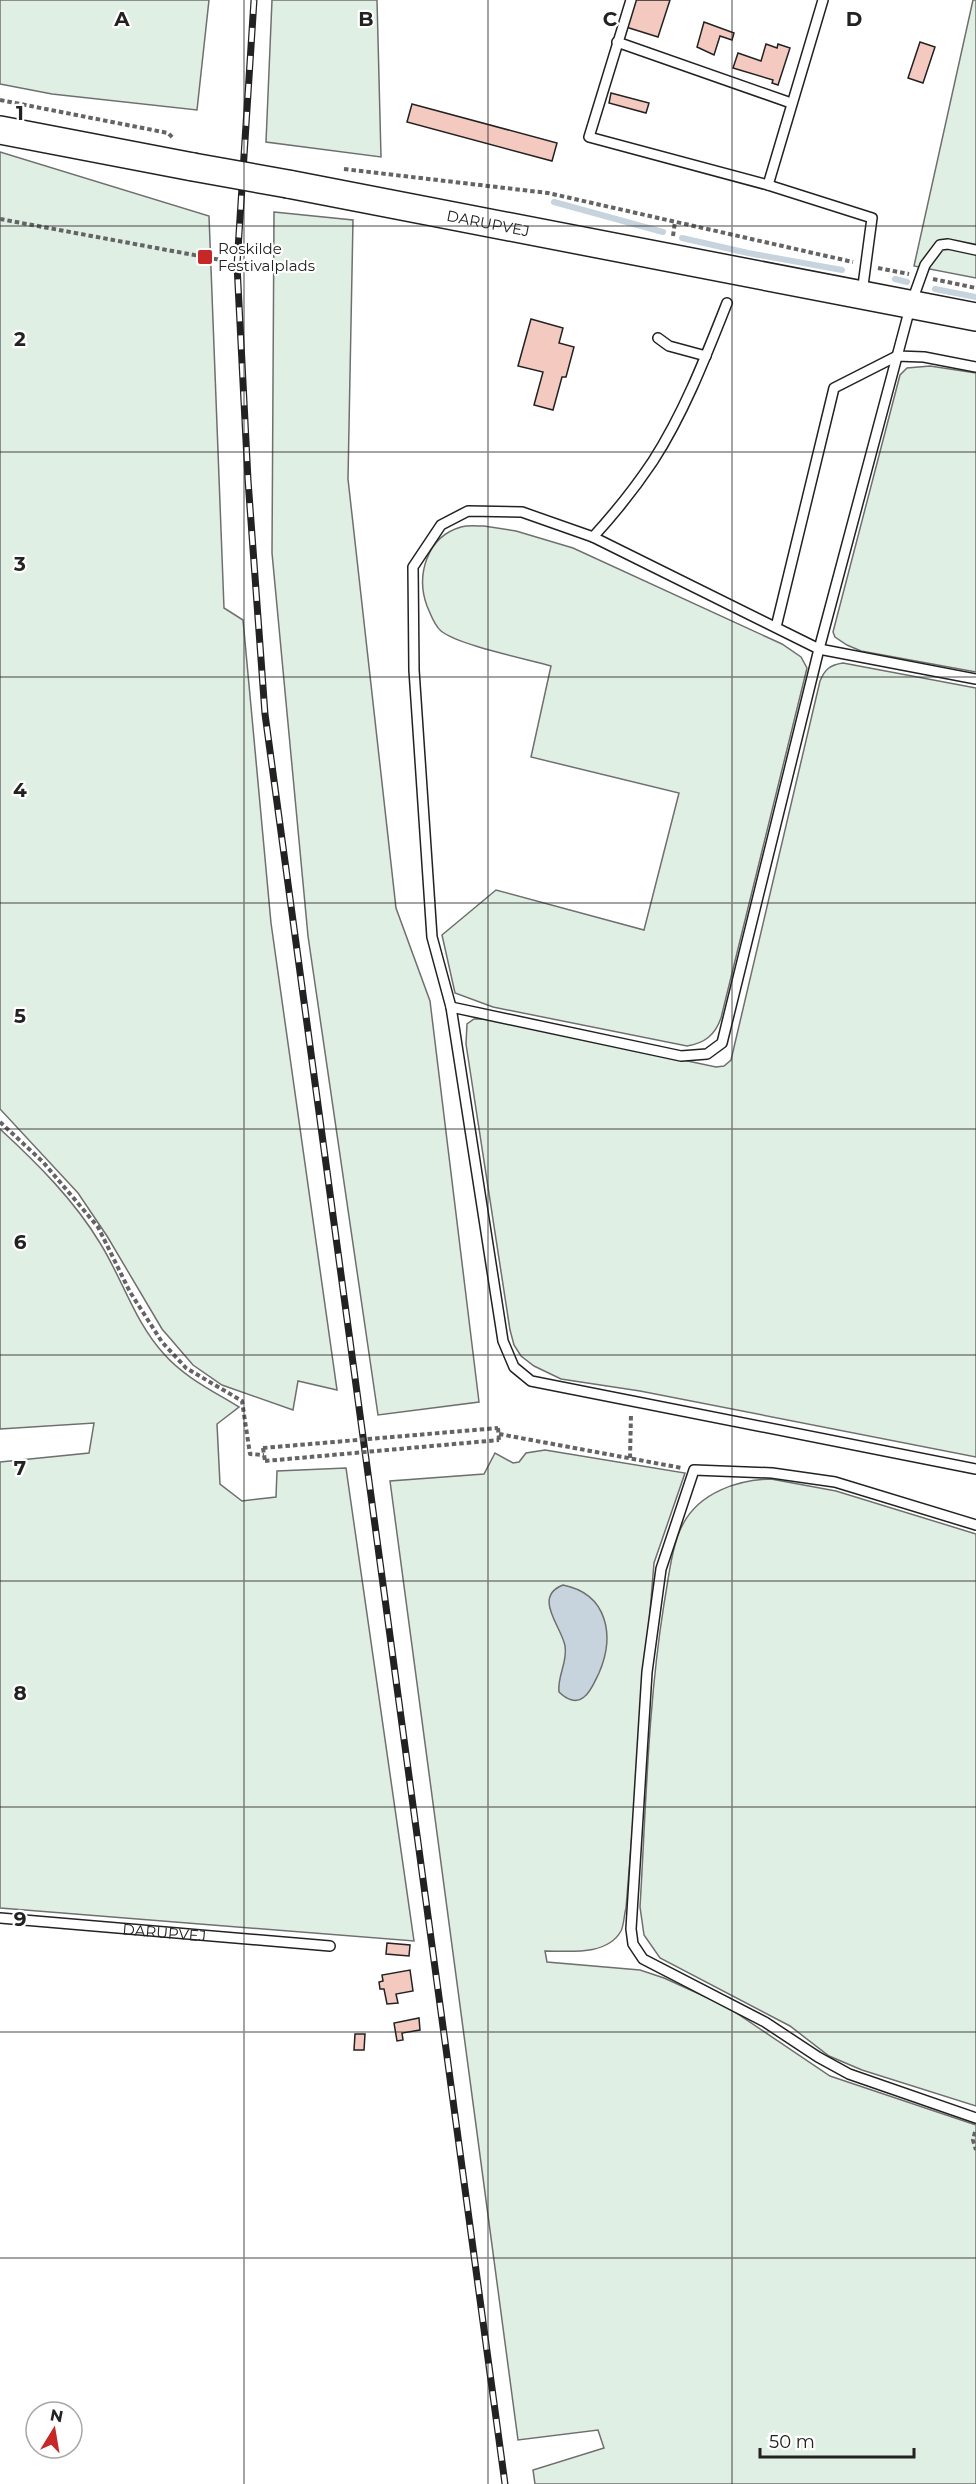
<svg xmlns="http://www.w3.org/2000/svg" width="976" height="2484" viewBox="0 0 976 2484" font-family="Montserrat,sans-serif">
  <rect width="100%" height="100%" fill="#fff"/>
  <g fill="#e0efe3" stroke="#6f6f6f" stroke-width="1.5">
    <path d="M0 0H209L197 110 52 94 0 84Z"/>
    <path d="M272 0H377L381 157 266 142Z"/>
    <path d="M973 0H976V278L914 266Z"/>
    <path d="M0 152 209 216 224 608 243 620 271 923 337 1390 298 1381 293 1410 222 1385 193 1365 162 1329 107 1236 78 1193 0 1109Z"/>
    <path d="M274 212 353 220 348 479 396 908 430 1001 479 1402 378 1415 308 936 272 553Z"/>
    <path d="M930 366 976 373V672L861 651 847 645 835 637 833 632 900 375 907 368Z"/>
    <path d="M484 526 516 531 573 548 782 644 801 657 807 668 721 1018C715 1035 705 1043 687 1046L493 1007 455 993 442 935 496 890 644 930 679 793 531 757 551 666C527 659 458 645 441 631 434 625 431 615 427 606 416 576 426 537 461 527 468 525 477 526 484 526Z"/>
    <path d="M843 663 976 688V1457L640 1391 561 1379 534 1366 521 1356 514 1345 510 1330 466 1044 467 1024 474 1019H489L716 1067 724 1066 731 1060 820 681C825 669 830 665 843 663Z"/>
    <path d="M0 1129C37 1163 74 1200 100 1243 122 1278 135 1323 164 1354 184 1377 213 1391 239 1407L217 1424 220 1484 242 1501 276 1497 277 1471 346 1468 414 1941 0 1908V1462L89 1453 94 1423 0 1429Z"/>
    <path d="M545 1450 685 1473 654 1563 626 1908C624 1915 624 1925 621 1931 607 1956 569 1951 545 1951L547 1962 640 1970 664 1978 726 2006 830 2076 976 2125V2484H535L533 2470 604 2448 598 2430 518 2440 390 1481 484 1474 495 1453 513 1463 519 1462 526 1453Z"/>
    <path d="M771 1479 836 1491 976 1534V2106L862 2070 829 2056 790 2026 660 1958 644 1935 640 1907C646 1806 648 1704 664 1604 668 1582 672 1543 683 1524 700 1492 738 1480 771 1479Z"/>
  </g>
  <path fill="#c7d3dd" stroke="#6f6f6f" stroke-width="1.5" d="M563 1585C608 1594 615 1636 599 1673 595 1681 591 1692 584 1697 576 1704 566 1699 559 1692 557 1676 568 1662 565 1646 562 1627 532 1597 563 1585Z"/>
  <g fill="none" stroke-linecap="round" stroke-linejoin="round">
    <g stroke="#c7d3dd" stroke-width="6">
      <path d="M554 202 663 232"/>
      <path d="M682 238 748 253 842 270"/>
      <path d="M895 279 907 282"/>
      <path d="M935 289 976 297"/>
    </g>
  </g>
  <g fill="#f3c9c0" stroke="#222" stroke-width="1.5">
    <path d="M635 0H670L658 37 626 27Z"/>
    <path d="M704 22 734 33 732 40 720 36 714 55 697 47Z"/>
    <path d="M920 42 935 47 923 83 908 78Z"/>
    <path d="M766 44 777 48 778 44 790 48 778 85 772 83 773 80 733 68 738 53 761 61Z"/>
    <path d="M611 93 649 103 646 113 609 103Z"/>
    <path d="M412 104 557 143 552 161 407 122Z"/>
    <path d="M531 319 563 328 559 343 574 347 566 377H562L553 410 534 405 543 372 518 366Z"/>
    <path d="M387 1943 410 1945 409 1956 386 1954Z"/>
    <path d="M410 1970 413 1991 396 1994 398 2003 387 2004 384 1989H380L379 1982 383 1981 382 1975Z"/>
    <path d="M419 2018 420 2030 402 2033 403 2040 397 2041 394 2023Z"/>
    <path d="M355 2034H365L364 2050H354Z"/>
  </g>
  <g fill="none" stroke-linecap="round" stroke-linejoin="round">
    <defs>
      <g id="lane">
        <path d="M631 0 589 137 768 185 872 218 862 293"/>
        <path d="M617 42 791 103"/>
        <path d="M768 185 823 0"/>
        <path d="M658 338 669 346 706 356"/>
        <path d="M593 537C615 513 635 488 653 461 684 413 706 356 727 303"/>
        <path d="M776 627 834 388 897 356 924 357 976 367"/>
        <path d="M976 679 819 649 593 537 522 512 468 511 441 525 413 567 414 670 432 937 451 1007 503 1341 514 1367 531 1381 976 1469"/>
        <path d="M451 1007 681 1056 707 1054 722 1043 819 649 911 304 925 265 940 245 948 244 976 250"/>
        <path d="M976 1525 835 1482 772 1473 694 1470 661 1569 647 1672 631 1929 633 1944 643 1959 765 2022 818 2057 849 2074 976 2118"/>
        <path id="s1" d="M0 1918 330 1946"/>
      </g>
      <g id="secondary">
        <path d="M0 130 193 167"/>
        <path id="s2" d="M288 184 976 317"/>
      </g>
    </defs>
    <use href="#lane" stroke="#222" stroke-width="12"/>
    <use href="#secondary" stroke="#222" stroke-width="30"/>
    <g stroke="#646464" stroke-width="4" stroke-dasharray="4.5 3" stroke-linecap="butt">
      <path d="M0 100 168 133 173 138"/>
      <path d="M344 169 548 193 853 262"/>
      <path d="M0 219 221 260"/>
      <path d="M673 236 675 222"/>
      <path d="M878 268 909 274"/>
      <path d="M933 279 976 288"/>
      <path d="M0 1122 43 1162 98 1227 130 1292 162 1342 186 1368 242 1401 250 1454 264 1455"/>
      <path d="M498 1428 499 1440"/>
      <path d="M499 1434 682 1468"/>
      <path d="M263 1448 265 1461"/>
      <path d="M630 1458 631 1414"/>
      <path d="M975 2132 973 2140 976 2150"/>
    </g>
    <use href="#lane" stroke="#fff" stroke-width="9"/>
    <use href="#secondary" stroke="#fff" stroke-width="27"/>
    <defs>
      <path id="rail" d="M254 0 237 265 248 480 265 714 505 2484"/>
    </defs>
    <use href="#rail" stroke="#222" stroke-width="7"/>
    <use href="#rail" stroke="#fff" stroke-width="4.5" stroke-dasharray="14" stroke-linecap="butt"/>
    <defs>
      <path id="secondary-bridge" d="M193 167 288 184"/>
    </defs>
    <use href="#secondary-bridge" stroke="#222" stroke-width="30" stroke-linecap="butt"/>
    <g stroke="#646464" stroke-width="4" stroke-dasharray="4.5 3" stroke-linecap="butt">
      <path d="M263 1448 498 1428"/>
      <path d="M265 1461 499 1440"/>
    </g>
    <use href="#secondary-bridge" stroke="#fff" stroke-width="27"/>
  </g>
  <path fill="none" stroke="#222" stroke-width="1.5" stroke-opacity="0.55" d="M244 0V2484M488 0V2484M732 0V2484M0 226H976M0 452H976M0 677H976M0 903H976M0 1129H976M0 1355H976M0 1581H976M0 1807H976M0 2032H976M0 2258H976"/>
  <rect fill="#c62828" stroke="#fff" stroke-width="2" x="197" y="249" width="16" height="16" rx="3"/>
  <g text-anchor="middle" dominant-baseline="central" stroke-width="4.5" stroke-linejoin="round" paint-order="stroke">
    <g font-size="15" fill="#222" stroke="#fff">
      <text stroke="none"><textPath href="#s2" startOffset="204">DARUPVEJ</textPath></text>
      <text stroke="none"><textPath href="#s1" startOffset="165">DARUPVEJ</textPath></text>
    </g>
    <g font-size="15" fill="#222" stroke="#fff" text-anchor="start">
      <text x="218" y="248">Roskilde<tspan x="218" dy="17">Festivalplads</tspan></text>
    </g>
  </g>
  <g font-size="20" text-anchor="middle" font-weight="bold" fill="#222" stroke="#fff" stroke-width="4.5" stroke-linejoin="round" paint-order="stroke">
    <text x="122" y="26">A</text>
    <text x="366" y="26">B</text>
    <text x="610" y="26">C</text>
    <text x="854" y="26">D</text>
    <text x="20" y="120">1</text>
    <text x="20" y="346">2</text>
    <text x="20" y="571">3</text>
    <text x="20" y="797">4</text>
    <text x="20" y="1023">5</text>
    <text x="20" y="1249">6</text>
    <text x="20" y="1475">7</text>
    <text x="20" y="1700">8</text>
    <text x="20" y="1926">9</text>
  </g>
  <g transform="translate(54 2430) rotate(11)"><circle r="28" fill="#ffffff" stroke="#a7a7a7" stroke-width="1.5"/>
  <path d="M0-4.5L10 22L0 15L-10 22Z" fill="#c62828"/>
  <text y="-9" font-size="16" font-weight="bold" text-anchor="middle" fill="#222222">N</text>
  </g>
  <path d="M760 2448v9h154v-9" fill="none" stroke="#222222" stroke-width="3"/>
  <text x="769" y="2448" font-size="18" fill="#222222" stroke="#ffffff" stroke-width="4.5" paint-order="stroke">50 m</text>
</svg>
